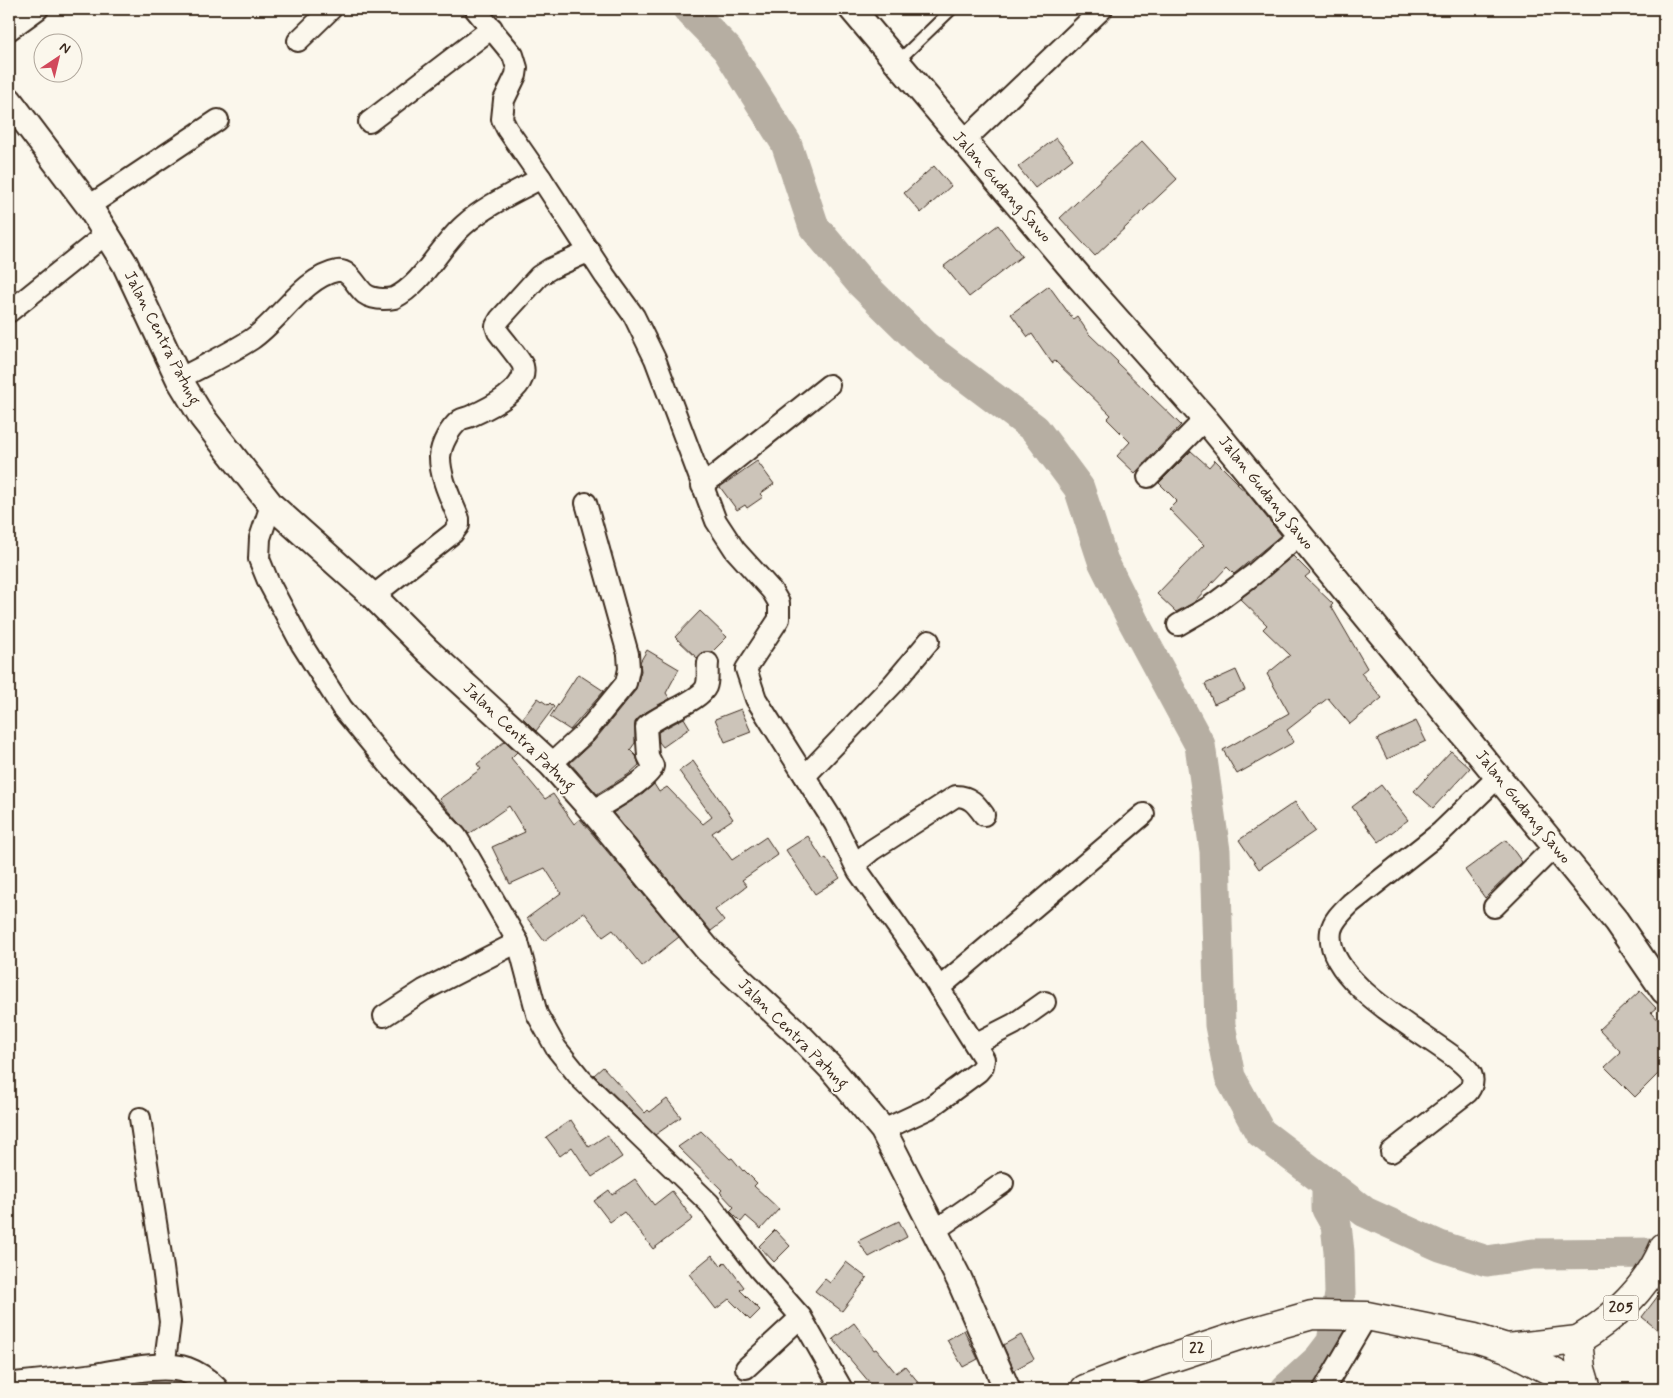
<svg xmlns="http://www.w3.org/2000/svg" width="1673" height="1398" viewBox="0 0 1673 1398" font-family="Mynerve,sans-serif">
  <rect width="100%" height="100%" fill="#fbf7ec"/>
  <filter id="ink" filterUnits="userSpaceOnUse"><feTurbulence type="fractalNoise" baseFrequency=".02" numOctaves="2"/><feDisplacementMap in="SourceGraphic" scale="10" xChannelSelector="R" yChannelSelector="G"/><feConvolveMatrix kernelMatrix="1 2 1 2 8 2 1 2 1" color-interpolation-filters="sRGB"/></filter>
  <g filter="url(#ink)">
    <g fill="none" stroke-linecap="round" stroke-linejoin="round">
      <g stroke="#b6aea2" stroke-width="31">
        <path d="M688 9 727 49 786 143 814 227 861 283 925 346 1035 429 1079 488 1103 561 1133 621 1200 745 1215 851 1220 1025 1230 1077 1260 1132 1365 1212 1440 1246 1487 1261 1533 1254 1664 1253"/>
        <path d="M1286 1389 1319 1359 1332 1342 1340 1294 1339 1252 1336 1225 1327 1209V1182"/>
      </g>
    </g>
    <g fill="#ccc4b9" stroke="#3b2a1e">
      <path d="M1056 138 1073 159 1035 188 1018 167Z"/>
      <path d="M1142 141 1177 179 1095 256 1060 218Z"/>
      <path d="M934 166 951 186 921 213 904 193Z"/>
      <path d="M998 225 1022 256 969 297 944 266Z"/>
      <path d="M1049 286 1073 319 1077 316 1089 334 1118 362 1117 363 1181 425 1135 473 1117 456 1130 442 1107 419 1111 415 1055 361 1052 363 1032 334 1028 337 1011 314Z"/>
      <path d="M1191 451 1209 467 1215 460 1238 483 1237 484 1247 493 1281 535 1234 574 1227 567 1193 603 1176 612 1157 594 1204 545 1169 509 1177 501 1159 483Z"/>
      <path d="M757 461 774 484 760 494 763 497 747 508 745 505 737 510 720 487Z"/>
      <path d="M1293 556 1310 573 1305 577 1333 604 1331 606 1367 668 1361 673 1382 698 1350 724 1328 698 1287 730 1294 742 1237 774 1223 750 1289 713 1267 674 1290 655 1263 629 1267 625 1240 599Z"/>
      <path d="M700 611 727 637 712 652H703L697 658 675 637Z"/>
      <path d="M647 650 679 669 666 693 670 699 646 712 635 722V743L630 750 636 756 639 765 629 774 597 794 570 763 594 741 635 691 641 671 640 662Z"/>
      <path d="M1236 670 1245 690 1214 704 1205 684Z"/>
      <path d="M578 674 604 691 570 730 550 717Z"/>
      <path d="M538 698 548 705 550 703 554 707 536 731 523 718Z"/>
      <path d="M741 709 751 732 725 742 715 719Z"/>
      <path d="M684 718 690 728 663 747 659 742 658 732Z"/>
      <path d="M1416 721 1426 741 1387 759 1377 739Z"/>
      <path d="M505 741 517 752 511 758 545 799 553 794 574 824 580 819 679 937 642 966 613 930 603 937 584 912 544 941 527 918 561 893 545 868 510 884 492 847 525 832 509 806 469 834 439 799 481 769 477 764Z"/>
      <path d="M1451 751 1470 768 1433 808 1414 791Z"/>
      <path d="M693 761 733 819 712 833 732 860 766 837 778 855 742 880 747 886 715 910 724 921 711 931 613 813 643 794 654 784 659 792 667 787 703 824 712 817 679 771Z"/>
      <path d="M1381 785 1408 820 1379 842 1352 807Z"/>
      <path d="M1295 802 1315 831 1259 869 1239 840Z"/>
      <path d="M808 836 823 860 826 858 840 878 815 894 786 850Z"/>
      <path d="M1506 840 1522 862 1485 898 1465 870Z"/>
      <path d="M1640 991 1656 1008 1651 1012 1664 1026V1068L1635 1097 1605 1067 1621 1052 1599 1029Z"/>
      <path d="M603 1067 645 1113 648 1110 650 1112 667 1099 681 1117 655 1135 594 1075Z"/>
      <path d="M571 1120 589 1147 607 1135 622 1157 592 1177 572 1147 560 1156 546 1137Z"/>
      <path d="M701 1131 730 1159 732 1158 743 1171 744 1170 757 1183 754 1186 779 1209 761 1229 746 1216 741 1222 730 1211 734 1207 720 1192 722 1190 678 1147Z"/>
      <path d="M635 1179 654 1205 672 1191 693 1219 653 1249 624 1212 610 1222 594 1201 609 1190 612 1195Z"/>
      <path d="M899 1221 907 1237 869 1257 858 1241Z"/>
      <path d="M775 1230 790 1246 774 1262 759 1246Z"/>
      <path d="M712 1255 721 1266 725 1262 744 1287 740 1290 760 1310 750 1320 729 1299 716 1309 689 1274Z"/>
      <path d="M846 1262 867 1278 842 1311 815 1291 825 1279 830 1283Z"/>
      <path d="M1664 1288V1335L1642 1317Z"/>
      <path d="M854 1323 874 1350 876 1349 896 1373 905 1366 924 1389H875L833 1339Z"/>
      <path d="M964 1330 978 1359 963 1367 947 1340Z"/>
      <path d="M1021 1335 1034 1359 1014 1370 1003 1345Z"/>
    </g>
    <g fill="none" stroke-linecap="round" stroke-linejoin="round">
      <defs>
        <path id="service" d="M897 62 952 9"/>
        <g id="minor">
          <path d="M475 9 513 55 517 68 516 75 504 100 502 119 507 129 541 178 605 276 634 316 655 359 716 521 735 550 772 591 779 603V619L746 669 756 699 835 824 858 871 922 961 984 1059 983 1066 978 1072 928 1109 883 1130"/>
          <path d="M9 30 38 9"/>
          <path d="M298 41 331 9"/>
          <path d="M369 122 492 28"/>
          <path d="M963 142 1102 9"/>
          <path d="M89 206 218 120"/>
          <path d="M9 312 106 234"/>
          <path d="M179 379C203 366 229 354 252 339 279 321 304 277 337 271 350 269 356 287 365 294 369 297 377 299 383 299 387 299 390 299 394 298 424 283 439 247 464 225 486 205 516 192 541 178"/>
          <path d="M1148 477 1205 419"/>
          <path d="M702 486 829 385"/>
          <path d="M271 505 260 538 259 559 268 581 302 645 342 708 389 765 456 836 469 857 518 942 537 1014 556 1048 581 1079 709 1203 758 1268 801 1317 842 1389"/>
          <path d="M373 596 453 533 459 525V519C451 499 440 478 440 457 441 444 450 428 460 420 463 418 467 418 471 416 487 409 529 389 523 366 521 360 503 339 498 332L496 326 500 319 539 276 550 269 590 251"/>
          <path d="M1178 625 1211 606 1254 574 1300 534"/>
          <path d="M551 764 585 733 626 683 629 669 628 654 586 503"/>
          <path d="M805 776 893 684 929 641"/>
          <path d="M593 811C605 803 651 779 653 766L648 756 646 727C660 713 699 702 706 687 709 680 707 671 708 663"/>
          <path d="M855 864 872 850 956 796C970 796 976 804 984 815"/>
          <path d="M1494 907 1555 846"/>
          <path d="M939 988 1144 814"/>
          <path d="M384 1016 424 990 518 942"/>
          <path d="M975 1044 1014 1024 1045 1002"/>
          <path d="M140 1118 163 1268 170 1322 164 1368"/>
          <path d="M1391 1152 1468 1092C1478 1078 1470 1070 1459 1061 1426 1034 1323 981 1331 931 1333 920 1343 911 1351 903L1441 832 1498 777"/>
          <path d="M934 1231 1003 1183"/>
          <path d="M746 1368 801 1317"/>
          <path d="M1324 1389 1367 1316"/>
        </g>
        <g id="tertiary">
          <path d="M852 9 1080 278 1205 419 1616 921 1664 991"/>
          <path d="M9 100 89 206 125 264 179 379 202 417 271 505 373 596 428 651 551 764 593 811 707 949 798 1034 831 1068 883 1130 959 1279 1007 1389"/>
          <path d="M9 1386C38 1383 68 1380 98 1376 122 1372 162 1362 186 1370 197 1374 207 1381 215 1389"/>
        </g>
        <path id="primary" d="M1587 1389 1581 1369 1578 1340C1616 1317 1647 1288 1664 1247"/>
        <g id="trunk">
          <path d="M1507 1348 1578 1340"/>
          <path d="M1085 1389 1129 1372 1238 1336 1312 1315 1367 1316 1475 1338 1507 1348 1585 1389"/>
        </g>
      </defs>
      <use href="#service" stroke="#3b2a1e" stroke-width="14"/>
      <use href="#minor" stroke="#3b2a1e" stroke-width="24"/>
      <use href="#tertiary" stroke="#3b2a1e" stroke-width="29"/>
      <use href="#primary" stroke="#3b2a1e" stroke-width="31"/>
      <use href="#trunk" stroke="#3b2a1e" stroke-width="31"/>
      <use href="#service" stroke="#fbf7ec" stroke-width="10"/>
      <use href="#minor" stroke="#fbf7ec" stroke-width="20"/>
      <use href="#tertiary" stroke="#fbf7ec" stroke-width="25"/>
      <use href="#primary" stroke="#fbf7ec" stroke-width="28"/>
      <use href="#trunk" stroke="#fbf7ec" stroke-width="28"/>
    </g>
  </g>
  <g text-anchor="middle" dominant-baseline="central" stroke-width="4" stroke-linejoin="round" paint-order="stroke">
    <g fill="#fbf7ec" stroke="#75685c" stroke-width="1">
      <rect x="1603.5" y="1295.5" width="35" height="25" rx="4"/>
      <rect x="1183" y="1336.5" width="28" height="25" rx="4"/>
    </g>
    <g font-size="15" font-weight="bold" fill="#3b2a1e">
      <text x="1621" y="1308">205</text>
      <text x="1197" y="1349">22</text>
    </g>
    <g font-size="16" fill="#3b2a1e" stroke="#fbf7ec">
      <text transform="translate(1002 187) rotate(49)">Jalan Gudang Sawo</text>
      <text transform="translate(162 338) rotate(63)">Jalan Centra Patung</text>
      <text transform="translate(1266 493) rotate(51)">Jalan Gudang Sawo</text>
      <text transform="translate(519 737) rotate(44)">Jalan Centra Patung</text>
      <text transform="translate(1523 807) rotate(51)">Jalan Gudang Sawo</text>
      <text transform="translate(793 1034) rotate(45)">Jalan Centra Patung</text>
    </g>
  </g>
  <rect width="1673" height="1398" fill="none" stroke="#fbf7ec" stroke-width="30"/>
  <rect x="15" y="15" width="1643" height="1368" fill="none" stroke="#3b2a1e" stroke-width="2" filter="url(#ink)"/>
  <g transform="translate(58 58) rotate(35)"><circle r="24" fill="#fbf7ec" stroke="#aea59a"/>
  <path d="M0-4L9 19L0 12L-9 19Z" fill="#d1495b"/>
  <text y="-8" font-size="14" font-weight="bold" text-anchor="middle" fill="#3b2a1e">N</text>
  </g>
</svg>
